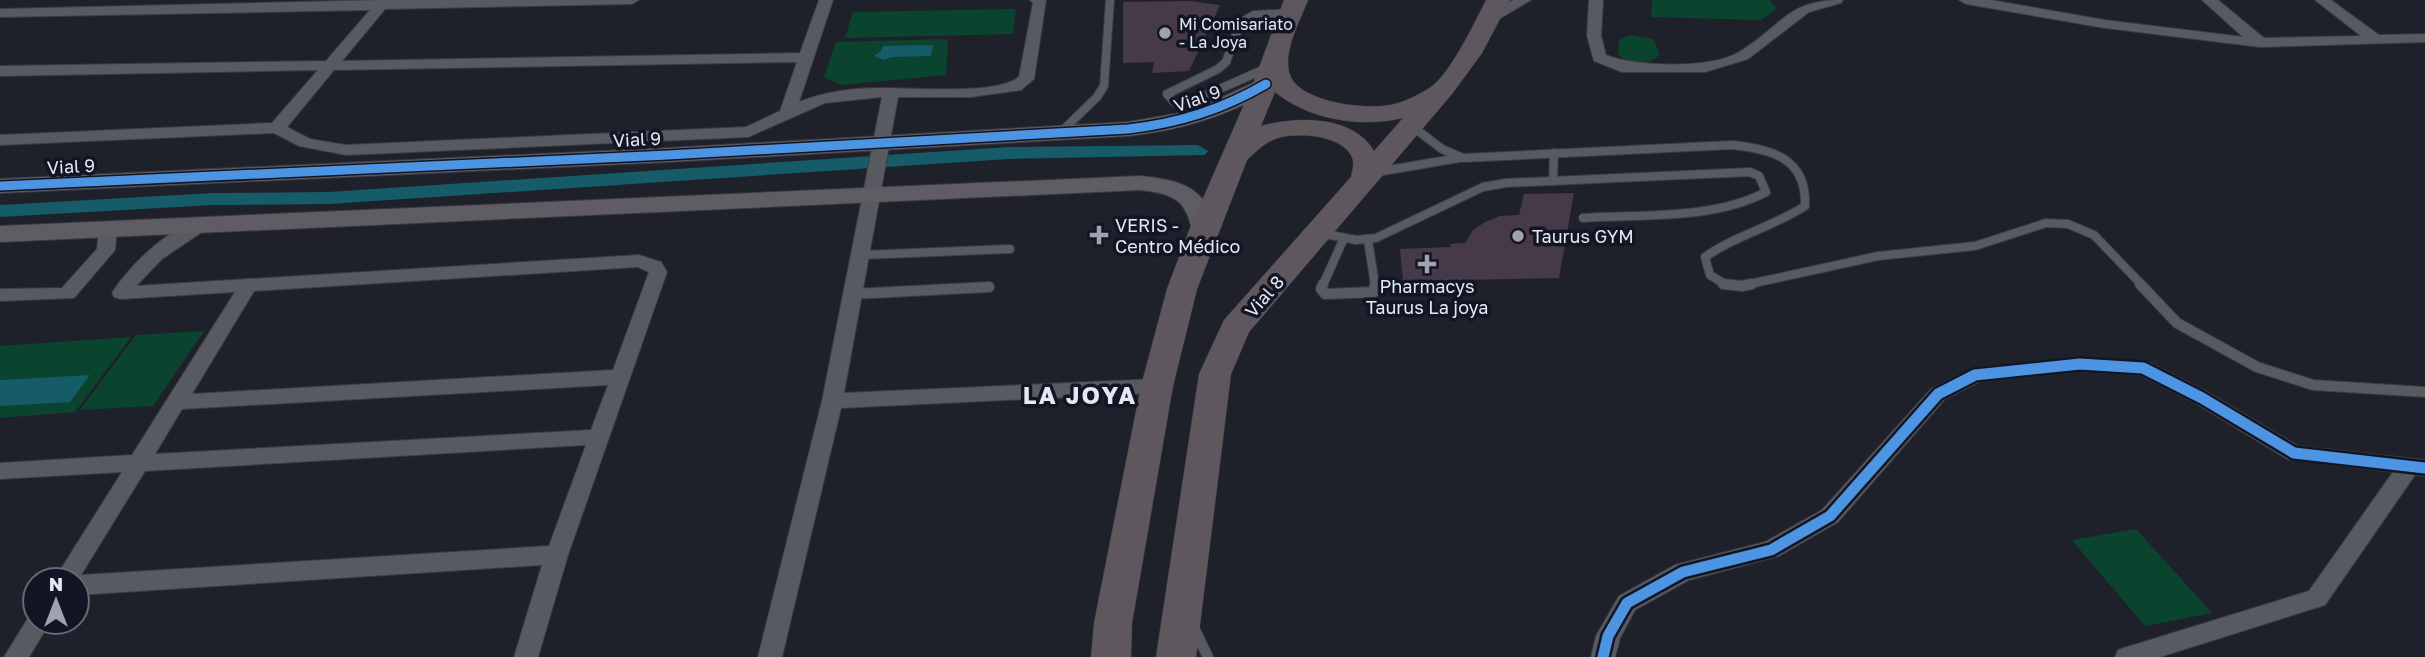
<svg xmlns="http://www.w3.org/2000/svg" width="2425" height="657" viewBox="0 0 2425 657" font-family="'Golos Text',sans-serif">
  <rect width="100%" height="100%" fill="#1f212a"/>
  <g fill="#0b442e">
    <path d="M1652 0H1770L1776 9 1761 20 1651 17Z"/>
    <path d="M1016 9 1013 34 845 38 853 12Z"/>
    <path d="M1630 35 1653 39 1660 54C1649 66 1631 64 1618 55L1619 40Z"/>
    <path d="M945 39 948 42 946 75 840 85 824 77 836 42Z"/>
    <path d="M204 331 153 406 80 410 136 335Z"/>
    <path d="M131 337 75 412 0 418V346Z"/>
    <path d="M2136 529 2212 613 2145 626 2072 540Z"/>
  </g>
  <g fill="#155b68">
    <path d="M933 45 931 56 891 57 884 60 874 56 881 51 883 46Z"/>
    <path d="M90 375 70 402 0 406V380Z"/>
  </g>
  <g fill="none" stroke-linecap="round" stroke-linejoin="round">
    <path fill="#155b68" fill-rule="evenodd" d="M1198 145 1208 151 1205 155 1009 159 329 204 213 205 0 217V205L213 193 329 192 1009 147Z"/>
  </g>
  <g fill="#463a49">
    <path d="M1190 1 1220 5 1189 71 1152 73 1154 62 1123 63V2Z"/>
    <path d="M1574 193 1559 278 1403 281 1400 249 1451 247 1450 244 1465 243 1473 230 1485 222 1500 216 1519 215 1524 194Z"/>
  </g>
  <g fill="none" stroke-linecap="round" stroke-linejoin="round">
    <defs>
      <g id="lane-far1">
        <path d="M1267 68 1188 103H1175L1167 94 1218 69 1226 62 1240 23 1254 15 1292 13"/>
        <path d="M1413 127 1442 149 1463 158 1732 145C1773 149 1807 159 1805 206 1773 227 1736 235 1705 257L1710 275 1726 285H1732"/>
        <path d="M1060 133 1097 97 1104 86 1110 0"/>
        <path d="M1377 172 1459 158"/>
        <path d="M1553 181 1554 153"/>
        <path d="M1320 233 1356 240 1376 238 1483 187 1506 183 1750 172 1759 176 1766 192C1713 220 1642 214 1583 218"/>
        <path d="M1368 240 1375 285"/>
        <path d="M861 255 1010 249"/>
        <path d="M1323 285 1344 238"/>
        <path d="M1745 285 1878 256 1975 246 2046 223 2068 224 2094 235 2142 285"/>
      </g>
      <g id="lane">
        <path d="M1323 284 1321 289 1325 294 1374 292 1375 284"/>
        <path d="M1723 284 1742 286 1752 284"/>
        <path d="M2140 284 2177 323 2257 367 2313 385 2425 392"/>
        <path d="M853 294 989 287"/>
        <path d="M1193 626 1208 657"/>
      </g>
      <g id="street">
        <path d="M381 0H639L632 4 385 9 342 61 800 53 819 0H833L799 102C824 92 852 88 879 88 911 87 995 96 1019 77L1033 3 1030 0H1046L1034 79 1021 90 971 97H898L844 393 1157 379 1164 381 1167 386 1164 391 1157 393 841 408 782 657H758L822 401 882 97 825 103 748 137 346 155 299 146 274 133 0 145V135L272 123 318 70 0 76V66L326 61 370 10 0 17V9ZM797 62 780 111 746 127 346 145 310 139 287 127 334 70Z"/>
        <path d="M1513 0H1531L1494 22H1484L1482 19Z"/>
        <path d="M1589 0H1603L1601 36 1606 55C1636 67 1711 69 1739 52 1783 26 1785 0 1843 0L1841 3 1809 12 1748 59 1705 72H1622L1594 61 1587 36Z"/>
        <path d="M1959 0H1991L2105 20 2243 37 2202 0H2218L2264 38 2361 36 2315 0H2331L2379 35 2425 34V42L2260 47 2105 28 1966 4Z"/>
        <path d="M199 220 208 226 205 230 162 259 136 286 639 255 661 262 667 272 568 555 538 657H514L542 565 77 595V580H54L122 472 0 479V463L132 455 235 292 121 299 114 297 112 293C129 266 167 229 199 220ZM638 267 649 272 613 370 192 394 254 291ZM608 385 591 430 155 454 182 409ZM586 445 549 546 81 575 145 471Z"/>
        <path d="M108 224 117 230 115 250 74 298 0 301V289L62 288 97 249 99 230Z"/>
        <path d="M2080 357 2150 363 2209 393 2298 446 2425 460V476L2415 475 2325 605 2160 657H2115L2118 650 2127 647 2309 591 2393 472 2287 459 2195 403 2140 375 2080 371 1979 382 1945 399 1838 522 1779 556 1689 580 1635 610 1620 638 1615 657H1591L1596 636 1619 596 1675 565 1765 542 1822 510 1931 389 1975 368Z"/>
        <path d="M35 613V622H50L29 657H4L30 615Z"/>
      </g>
      <g id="secondary">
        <path d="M1266 77 1274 79 1277 84 1274 89C1227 116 1182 130 1128 136L668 162 0 193V179L668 148 1128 122 1192 111Z"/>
        <path d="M1140 176C1180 180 1205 186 1217 228L1213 234 1204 236 1195 234C1190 227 1190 219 1186 212 1178 194 1157 192 1140 190L0 242V226Z"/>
      </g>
      <path id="primary" d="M1284 0H1308C1300 21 1284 49 1289 72 1296 103 1369 111 1395 104 1406 101 1418 95 1428 89 1449 77 1475 22 1486 0H1510L1482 53 1452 94 1249 332 1231 374 1196 657H1156L1199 374 1224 320 1351 177C1352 172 1354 165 1353 160 1346 135 1298 132 1278 138 1265 142 1257 151 1247 160L1197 289 1173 386 1132 623 1131 657H1091L1094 623 1141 386 1167 289 1190 228 1253 84ZM1275 92C1309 120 1362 128 1403 118L1374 151C1353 115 1297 116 1261 126Z"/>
    </defs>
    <use href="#lane-far1" stroke="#3a3b43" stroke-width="10"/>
    <use href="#lane" stroke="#3a3b43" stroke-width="12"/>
    <use href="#street" stroke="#3a3b43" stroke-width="2"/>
    <use href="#secondary" stroke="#3a3b43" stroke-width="2"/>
    <use href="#primary" stroke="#3a3b43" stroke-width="1"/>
    <use href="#lane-far1" stroke="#585a61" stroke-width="8"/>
    <use href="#lane" stroke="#585a61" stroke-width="10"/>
    <use href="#street" fill="#585a61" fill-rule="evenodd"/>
    <use href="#secondary" fill="#605c63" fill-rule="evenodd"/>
    <use href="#primary" fill="#5e575e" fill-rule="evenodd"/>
    <defs>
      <path id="cycleway-far1" d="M0 186 668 155 1128 129C1179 123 1221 110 1266 84"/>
      <path id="cycleway" d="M1603 657 1608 636 1627 603 1683 572 1771 550 1830 516 1938 394 1975 375 2080 364 2143 368 2202 398 2294 453 2425 468"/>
    </defs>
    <use href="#cycleway-far1" stroke="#121524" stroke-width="12"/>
    <use href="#cycleway" stroke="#121524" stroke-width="16"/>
    <use href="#cycleway-far1" stroke="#4d94e3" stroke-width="9"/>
    <use href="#cycleway" stroke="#4d94e3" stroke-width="11"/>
  </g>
  <g fill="#a0a2ad" stroke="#121524" stroke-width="2.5">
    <circle cx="1165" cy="33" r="7"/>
    <path d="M1095.5 224.5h7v7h7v7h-7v7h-7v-7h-7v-7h7z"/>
    <circle cx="1518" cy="236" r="7"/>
    <path d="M1423.5 253.5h7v7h7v7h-7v7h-7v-7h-7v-7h7z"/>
  </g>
  <g text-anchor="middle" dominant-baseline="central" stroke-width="7" stroke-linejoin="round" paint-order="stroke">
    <g font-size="16" fill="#e5e8f3" stroke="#121524" text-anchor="start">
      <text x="1179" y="24">Mi Comisariato<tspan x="1179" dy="18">- La Joya</tspan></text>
    </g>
    <g font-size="18" fill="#e5e8f3" stroke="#121524">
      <text transform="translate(1197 98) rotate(-19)">Vial 9</text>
      <text transform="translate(637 139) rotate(-3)">Vial 9</text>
      <text transform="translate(71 166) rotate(-3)">Vial 9</text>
      <text transform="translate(1264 296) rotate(-49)">Vial 8</text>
    </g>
    <g font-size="18" fill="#e5e8f3" stroke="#121524" text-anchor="start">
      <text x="1115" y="225">VERIS -<tspan x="1115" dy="21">Centro Médico</tspan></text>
      <text x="1532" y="236">Taurus GYM</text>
      <text x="1427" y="286" text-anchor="middle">Pharmacys<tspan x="1427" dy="21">Taurus La joya</tspan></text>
    </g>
    <g font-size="24" font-weight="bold" letter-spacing="2" fill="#e5e8f3" stroke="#121524">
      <text x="1080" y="394">LA JOYA</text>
    </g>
  </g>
  <g transform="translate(56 601)"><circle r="33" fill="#121524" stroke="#666977" stroke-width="2"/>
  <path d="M0-5L12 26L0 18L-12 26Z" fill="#a0a2ad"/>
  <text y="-10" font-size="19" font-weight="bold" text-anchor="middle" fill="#e5e8f3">N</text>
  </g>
</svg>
